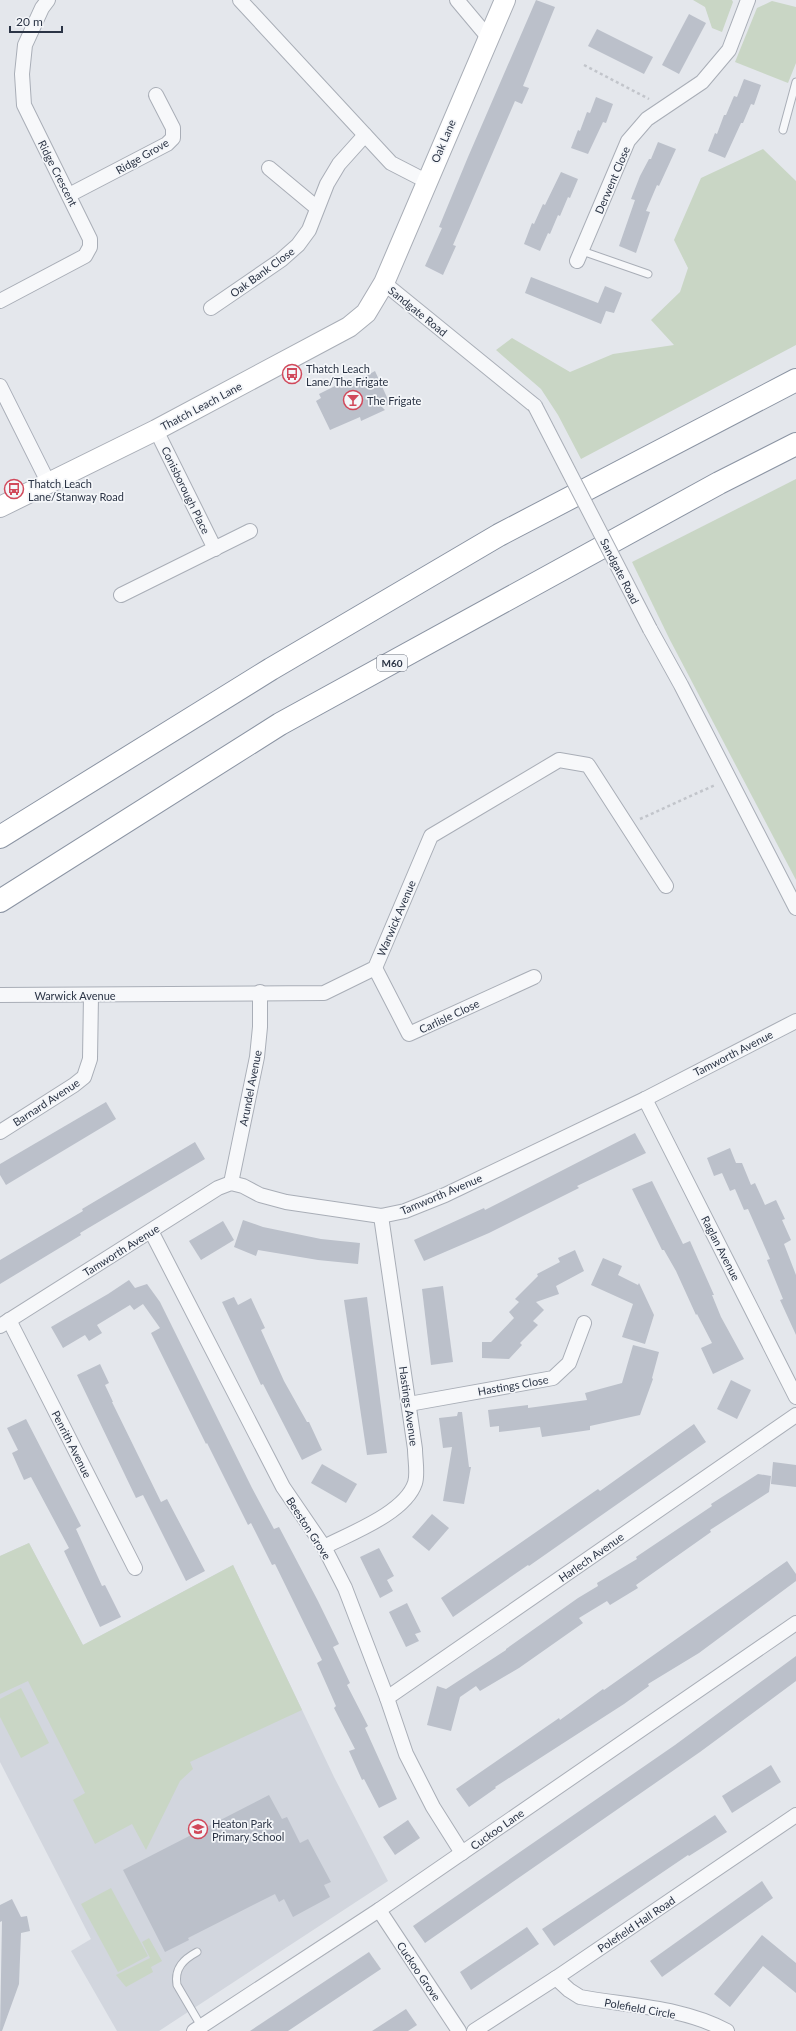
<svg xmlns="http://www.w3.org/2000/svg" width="796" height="2031" viewBox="0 0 796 2031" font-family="Lato,sans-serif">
  <rect width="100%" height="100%" fill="#e4e7ec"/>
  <path fill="#d2d6de" d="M29 1543 83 1645 233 1565 334 1777 388 1881 159 2031H117L71 1951 91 1939 0 1762V1556Z"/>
  <g fill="#c9d6c5">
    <path d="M693 0H732L733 2 722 32 712 28 705 7Z"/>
    <path d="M772 1 796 7V63L788 83 735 62 757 8Z"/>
    <path d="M763 149 796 181V345L581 459 558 415 541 389 496 350 512 338 570 372 613 354 674 345 651 320 680 292 688 268 674 240 701 178Z"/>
    <path d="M796 479V880L670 640 632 562Z"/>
    <path d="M29 1543 83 1645 233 1565 302 1710 190 1762 193 1769 180 1781 146 1850 132 1824 95 1844 73 1800 85 1793 28 1681 0 1694V1556Z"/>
    <path d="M21 1688 49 1743 21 1758 0 1717V1699Z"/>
    <path d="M111 1888 148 1956 118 1972 81 1904Z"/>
    <path d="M149 1938 162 1961 151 1967 153 1972 126 1987 116 1975 150 1958 142 1942Z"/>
  </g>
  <g fill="#bbc0ca">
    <path d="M536 0 555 7 523 86 529 88 522 104 515 101 453 245 456 246 443 275 425 266 442 228 439 227 468 157Z"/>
    <path d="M689 14 706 23 679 74 662 65Z"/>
    <path d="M597 29 653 57 644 74 588 46Z"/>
    <path d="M744 79 761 85 754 105 751 104 743 123H741L725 158 708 151 715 133 717 134 724 115H726L734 96 737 97Z"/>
    <path d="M596 97 613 104 606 123 603 122 588 154 571 148 578 130 580 131 587 112 590 113Z"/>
    <path d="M658 142 676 149 659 186 657 185 646 211 650 212 636 253 619 246 635 200 631 199 640 176 649 159H651Z"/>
    <path d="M561 172 578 179 570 198 568 197 560 216 558 215 550 234 548 233 540 251 524 244 532 223 534 224 543 204 545 205Z"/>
    <path d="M531 277 598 303 605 286 622 293 614 313 606 311 601 324 525 293Z"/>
    <path d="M375 371 390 404 382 407 385 410 361 421 360 417 330 430 316 401 321 398 319 394 347 380 349 385Z"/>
    <path d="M106 1102 116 1119 6 1185 0 1175V1164Z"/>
    <path d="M635 1133 646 1153 577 1186 579 1188 489 1233 424 1261 414 1240 484 1208 485 1210Z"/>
    <path d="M195 1142 205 1159 80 1233 81 1235 0 1284V1260L83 1211 82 1209Z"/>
    <path d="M730 1148 736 1163H742L751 1185 755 1183 765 1205 776 1200 785 1219 782 1220 791 1240 784 1244 796 1275V1335L780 1300 783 1299 767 1260 770 1259 748 1209 744 1210 735 1189 730 1191 722 1173 714 1176 707 1158Z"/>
    <path d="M652 1181 683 1244 690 1241 714 1295H712L721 1317 744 1359 713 1374 701 1348 712 1343 697 1314 696 1315 676 1271 664 1250H662L632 1189Z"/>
    <path d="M243 1220 263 1227 321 1239 360 1243 358 1264 318 1260 258 1250 256 1256 234 1247Z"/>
    <path d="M223 1221 234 1240 201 1260 189 1241Z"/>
    <path d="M575 1250 584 1271 556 1286 559 1294 536 1302 544 1310 533 1321 538 1325 520 1343 522 1345 509 1359 482 1358V1342H491L514 1318 509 1312 519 1302 515 1299 538 1276 537 1274 560 1262 558 1258Z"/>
    <path d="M603 1258 622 1266 618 1275 638 1285 639 1283 654 1315 645 1344 622 1337 633 1304 591 1285Z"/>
    <path d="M129 1280 135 1288 147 1284 160 1302 252 1488 274 1529 279 1527 318 1601 339 1644 333 1647 350 1683 347 1685 368 1726 365 1728 397 1799 379 1808 364 1779 362 1780 349 1751 355 1749 334 1708 336 1706 317 1663 322 1660 275 1564 272 1565 251 1523 248 1525 207 1443 206 1444 151 1333 160 1328 143 1304 134 1310 130 1305 97 1325 102 1333 89 1341 85 1335 63 1348 51 1327 108 1294Z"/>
    <path d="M443 1286 453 1362 431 1365 422 1289Z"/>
    <path d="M234 1297 238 1305 251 1298 265 1328 261 1330 284 1381 307 1422H309L322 1450 302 1460 263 1384 261 1385 222 1302Z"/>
    <path d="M367 1297 387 1453 367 1455 344 1300Z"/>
    <path d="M633 1345 659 1352 652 1378 653 1379 640 1415 590 1426V1430L542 1437 540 1427 499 1432V1426L490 1427 488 1410 528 1405V1408L587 1400 585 1393 622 1383Z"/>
    <path d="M100 1364 109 1383 105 1385 113 1402H112L161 1502 167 1499 205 1571 186 1581 143 1495 136 1498 77 1375Z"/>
    <path d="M731 1380 751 1390 737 1419 717 1409Z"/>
    <path d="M458 1412H462L469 1467H471L464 1504 443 1501 452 1447 443 1448 439 1418 457 1416Z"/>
    <path d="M26 1419 81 1526 76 1529 102 1586 105 1585 121 1617 100 1627 64 1551 69 1548 31 1477 24 1480 12 1453 18 1450 7 1428Z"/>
    <path d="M694 1424 706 1442 529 1566 528 1565 453 1617 441 1598 598 1489 600 1491Z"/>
    <path d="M773 1462 796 1465V1487L771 1484Z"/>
    <path d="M322 1464 357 1484 346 1503 311 1483Z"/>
    <path d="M758 1474 771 1476 769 1492 710 1530 711 1532 636 1585 638 1588 610 1605 607 1601 579 1618 583 1623 519 1668 480 1691 476 1686 460 1697 451 1731 427 1725 437 1686 446 1689 506 1650V1649L578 1598 598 1586 597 1583 637 1559 636 1557 712 1506 711 1504Z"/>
    <path d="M432 1514 449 1528 429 1551 412 1537Z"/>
    <path d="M379 1548 394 1576 387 1580 393 1591 380 1598 360 1557Z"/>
    <path d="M787 1561 796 1574V1581L699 1653 648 1684 649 1686 624 1704 495 1787 496 1788 469 1807 456 1789 559 1718 560 1720 603 1689 604 1690Z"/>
    <path d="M407 1603 421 1632 415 1634 419 1641 406 1647 389 1612Z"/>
    <path d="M796 1656V1681L700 1752 425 1943 413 1926 675 1745Z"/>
    <path d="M771 1765 781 1782 732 1813 722 1796Z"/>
    <path d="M269 1795 282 1819 287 1817 300 1843 308 1839 331 1882 324 1885 330 1897 293 1917 284 1899 279 1902 275 1894 188 1938 189 1940 165 1952 123 1870Z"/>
    <path d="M715 1815 727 1832 689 1856 688 1855 554 1946 542 1929Z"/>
    <path d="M408 1820 420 1838 395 1855 383 1837Z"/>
    <path d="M762 1881 773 1898 662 1977 650 1961Z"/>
    <path d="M12 1899 21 1917 27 1916 30 1931 21 1933 19 1984 2 2031H0L2 1921 0 1922V1905Z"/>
    <path d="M527 1927 539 1944 471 1990 460 1972Z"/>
    <path d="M762 1935 796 1963V1993L763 1966 730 2007 714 1994Z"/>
    <path d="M369 1952 381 1969 288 2031H250Z"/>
    <path d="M406 2009 417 2025 408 2031H372Z"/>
  </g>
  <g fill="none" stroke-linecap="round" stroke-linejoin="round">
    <defs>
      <g id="lane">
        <path d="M783 130 796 82"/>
        <path d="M582 251 648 274"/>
        <path d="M197 1952C184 1959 174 1968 177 1985L201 2026"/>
      </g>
      <g id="street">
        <path d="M240 0 391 163 426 181"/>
        <path d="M457 0 488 37"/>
        <path d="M269 168 317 208"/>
        <path d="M69 195 167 144 173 138V128L156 95"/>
        <path d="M577 261 628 141 647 119 702 82 729 50 748 0"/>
        <path d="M384 283 535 406"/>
        <path d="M0 301 85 256 90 247V239L24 105 22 74 25 45 42 8 48 0"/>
        <path d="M211 308 281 260 298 245 309 230 327 184 339 164 365 135"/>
        <path d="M0 386 48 482"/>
        <path d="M156 430 215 549"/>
        <path d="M121 595 250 531"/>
        <path d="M650 629 681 685 796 908"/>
        <path d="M375 968 409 1034 534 977"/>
        <path d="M0 995 324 993 375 968 431 836 559 760 588 765 666 886"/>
        <path d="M645 1099 796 1397"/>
        <path d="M0 1132 74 1085 84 1077 90 1059 91 996"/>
        <path d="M231 1183 257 1057 260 1027V992"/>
        <path d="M151 1231 283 1487 324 1547 345 1588 387 1698 406 1754 433 1807 462 1853"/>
        <path d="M9 1320 135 1568"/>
        <path d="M0 1326 218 1188 231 1183 243 1186 260 1195 286 1202 381 1216 405 1211 445 1195 645 1099 796 1021"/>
        <path d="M409 1404 553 1378 569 1363 584 1323"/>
        <path d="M324 1547C351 1533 405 1513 415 1483 418 1474 415 1459 415 1449L381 1216"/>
        <path d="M387 1698 796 1415"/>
        <path d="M379 1910 459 2031"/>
        <path d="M556 1978 569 1990 580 1997C629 2006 683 2007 727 2031"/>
        <path d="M194 2031 379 1910 796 1623"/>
        <path d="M474 2031 556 1978 796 1815"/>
      </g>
      <path id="secondary" d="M0 507 156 430 349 327 366 313 384 283 505 0"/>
      <g id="highway">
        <path d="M0 837 271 669 499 535 796 380"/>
        <path d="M0 901 280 724 719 483 796 444"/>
      </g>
    </defs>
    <use href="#lane" stroke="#a9aeb7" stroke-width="9"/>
    <use href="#street" stroke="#a9aeb7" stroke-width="16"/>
    <use href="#secondary" stroke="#a9aeb7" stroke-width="22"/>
    <use href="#highway" stroke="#8b94a3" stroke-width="24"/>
    <g stroke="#c2c5cb" stroke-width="2.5" stroke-dasharray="3 3" stroke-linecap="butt">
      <path d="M584 65 649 99"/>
      <path d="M640 819 715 785"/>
    </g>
    <use href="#lane" stroke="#f7f8fa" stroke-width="7"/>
    <use href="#street" stroke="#f7f8fa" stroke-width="14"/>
    <use href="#secondary" stroke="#fff" stroke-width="20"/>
    <use href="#highway" stroke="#fff" stroke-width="22"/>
    <defs>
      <path id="street-bridge" d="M535 406 650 629"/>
    </defs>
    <use href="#street-bridge" stroke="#a9aeb7" stroke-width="16" stroke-linecap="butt"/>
    <use href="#street-bridge" stroke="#f7f8fa" stroke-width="14"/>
  </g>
  <defs>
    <symbol id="bus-ring" viewBox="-11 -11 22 22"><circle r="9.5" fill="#f4f6f9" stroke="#d1495b" stroke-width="1.5"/><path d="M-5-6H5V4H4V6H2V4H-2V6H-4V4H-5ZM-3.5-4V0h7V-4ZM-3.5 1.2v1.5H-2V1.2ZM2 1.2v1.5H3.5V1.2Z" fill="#d1495b"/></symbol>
    <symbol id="bar-ring" viewBox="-11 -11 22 22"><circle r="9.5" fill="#f4f6f9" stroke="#d1495b" stroke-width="1.5"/><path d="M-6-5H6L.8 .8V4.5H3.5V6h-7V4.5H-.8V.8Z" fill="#d1495b"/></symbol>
    <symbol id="school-ring" viewBox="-11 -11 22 22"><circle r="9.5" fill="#f4f6f9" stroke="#d1495b" stroke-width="1.5"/><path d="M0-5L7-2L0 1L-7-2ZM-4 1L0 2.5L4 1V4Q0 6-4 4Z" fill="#d1495b"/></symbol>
  </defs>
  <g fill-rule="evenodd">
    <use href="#bus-ring" x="281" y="363" width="22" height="22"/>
    <use href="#bar-ring" x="342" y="389" width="22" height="22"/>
    <use href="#bus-ring" x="3" y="478" width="22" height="22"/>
    <use href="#school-ring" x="187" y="1818" width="22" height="22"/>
  </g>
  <g text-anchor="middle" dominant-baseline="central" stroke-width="3.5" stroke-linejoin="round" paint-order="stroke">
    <rect fill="#f4f6f9" stroke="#676e7b" stroke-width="1" x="377" y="655" width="30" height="16" rx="3"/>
    <g font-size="10" font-weight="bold" fill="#2b3445">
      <text x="392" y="663">M60</text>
    </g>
    <g font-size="11" fill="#2b3445" stroke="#f4f6f9">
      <text transform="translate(443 141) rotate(-67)">Oak Lane</text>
      <text transform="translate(142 156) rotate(-30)">Ridge Grove</text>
      <text transform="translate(58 173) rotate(63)">Ridge Crescent</text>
      <text transform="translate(612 180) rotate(-67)">Derwent Close</text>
      <text transform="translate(262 272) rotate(-36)">Oak Bank Close</text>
      <text transform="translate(418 311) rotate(39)">Sandgate Road</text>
      <text transform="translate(201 406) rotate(-28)">Thatch Leach Lane</text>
      <text transform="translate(186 490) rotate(64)">Conisborough Place</text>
      <text transform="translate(620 571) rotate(63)">Sandgate Road</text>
      <text transform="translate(396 918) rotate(-67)">Warwick Avenue</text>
      <text x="75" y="995">Warwick Avenue</text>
      <text transform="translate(449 1016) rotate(-25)">Carlisle Close</text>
      <text transform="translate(733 1053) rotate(-27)">Tamworth Avenue</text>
      <text transform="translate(250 1088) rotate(-79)">Arundel Avenue</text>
      <text transform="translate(46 1102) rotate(-33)">Barnard Avenue</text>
      <text transform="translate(441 1194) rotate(-23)">Tamworth Avenue</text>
      <text transform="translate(721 1248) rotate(63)">Raglan Avenue</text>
      <text transform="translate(121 1250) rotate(-32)">Tamworth Avenue</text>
      <text transform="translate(513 1385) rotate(-10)">Hastings Close</text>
      <text transform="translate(409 1406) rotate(82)">Hastings Avenue</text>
      <text transform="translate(72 1444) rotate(63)">Penrith Avenue</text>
      <text transform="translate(309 1528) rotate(57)">Beeston Grove</text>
      <text transform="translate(591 1557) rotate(-35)">Harlech Avenue</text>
      <text transform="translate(497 1829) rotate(-35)">Cuckoo Lane</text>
      <text transform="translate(636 1924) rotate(-34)">Polefield Hall Road</text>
      <text transform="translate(419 1971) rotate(56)">Cuckoo Grove</text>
      <text transform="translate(640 2008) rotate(10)">Polefield Circle</text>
    </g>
    <g font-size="11" fill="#2b3445" stroke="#f4f6f9" text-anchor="start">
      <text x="306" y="368">Thatch Leach<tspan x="306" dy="13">Lane/The Frigate</tspan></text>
      <text x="367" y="400">The Frigate</text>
      <text x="28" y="483">Thatch Leach<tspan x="28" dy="13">Lane/Stanway Road</tspan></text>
      <text x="212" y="1823">Heaton Park<tspan x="212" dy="13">Primary School</tspan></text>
    </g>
  </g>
  <path d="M10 26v6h52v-6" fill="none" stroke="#2b3445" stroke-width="2"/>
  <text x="16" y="26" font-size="12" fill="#2b3445" stroke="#f4f6f9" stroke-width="3" paint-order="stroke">20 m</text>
</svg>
